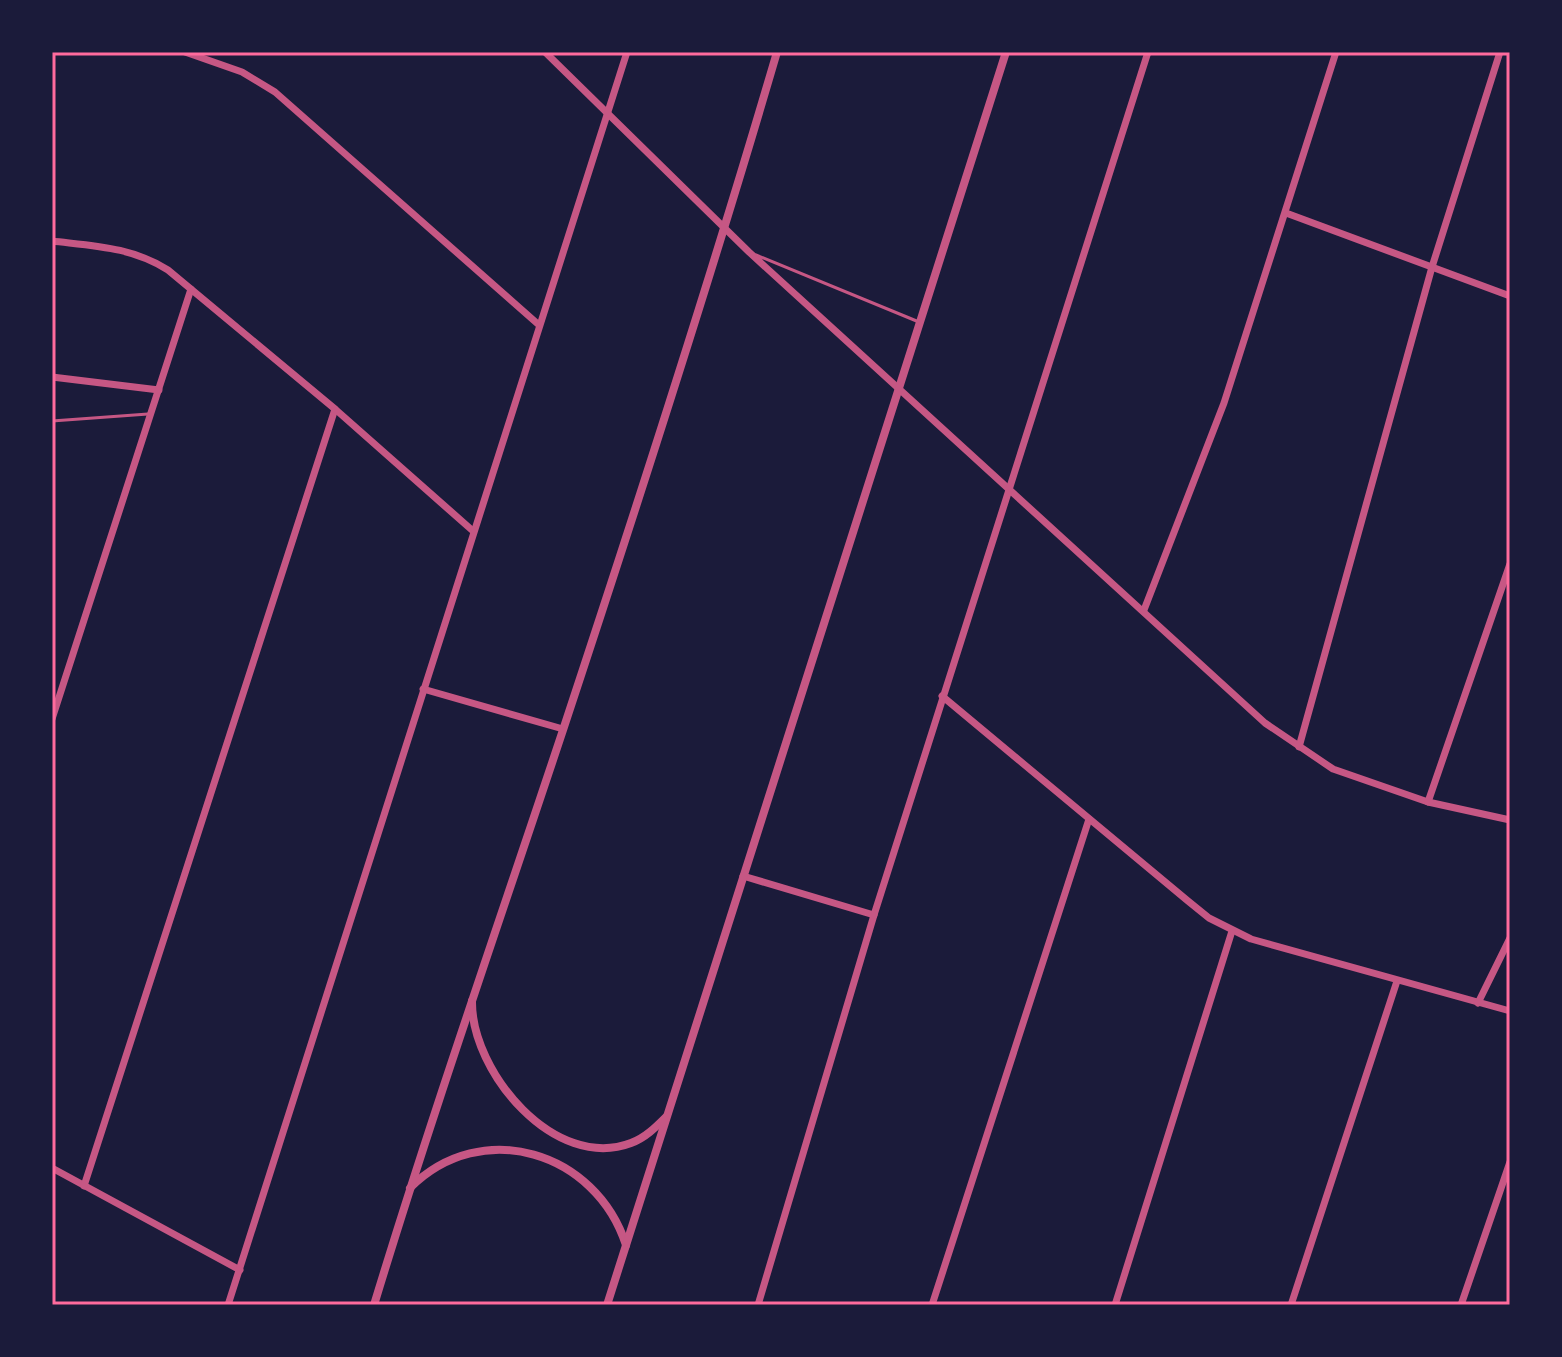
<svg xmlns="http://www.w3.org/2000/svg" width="1562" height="1357" viewBox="0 0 1562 1357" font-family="Signika,sans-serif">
  <rect width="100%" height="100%" fill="#1b1b3a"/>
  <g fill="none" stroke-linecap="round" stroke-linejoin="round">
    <g stroke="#c65784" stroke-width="3">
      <path d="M756 255 919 322"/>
      <path d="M52 421 148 414"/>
    </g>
    <g stroke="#c65784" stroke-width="7">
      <path d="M185 52 242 72 275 92 539 325"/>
      <path d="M545 52 749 252 1265 723 1333 769 1428 802 1510 820"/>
      <path d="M1286 213 1510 296"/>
      <path d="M52 241C94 246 132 247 168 270L335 409 473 531"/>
      <path d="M52 377 159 390"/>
      <path d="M1144 610 1224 403 1336 52"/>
      <path d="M423 689 563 729"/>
      <path d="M942 696 1188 901 1209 918 1251 939 1510 1011"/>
      <path d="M52 719 191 289"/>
      <path d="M1299 747 1432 267 1500 52"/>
      <path d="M1428 802 1510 564"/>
      <path d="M743 876 874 915"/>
      <path d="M1478 1003 1510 938"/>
      <path d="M52 1168 240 1270"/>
      <path d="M84 1186 335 409"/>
      <path d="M228 1305 627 52"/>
      <path d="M758 1305 874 915 1148 52"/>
      <path d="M932 1305 1089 819"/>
      <path d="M1115 1305 1232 931"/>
      <path d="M1291 1305 1397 981"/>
      <path d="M1461 1305 1510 1162"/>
    </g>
    <g stroke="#c65784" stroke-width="8">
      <path d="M472 1001C471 1072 555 1172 631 1143 645 1138 656 1127 666 1117"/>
      <path d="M410 1188C482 1116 596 1152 626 1245"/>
      <path d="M374 1305C433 1111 500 920 564 727 638 503 711 278 777 52"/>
      <path d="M607 1305 1006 52"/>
    </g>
  </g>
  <rect width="1562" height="1357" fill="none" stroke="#1b1b3a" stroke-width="108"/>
  <rect x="54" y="54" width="1454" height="1249" fill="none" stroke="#ff6b9d" stroke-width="3"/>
</svg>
